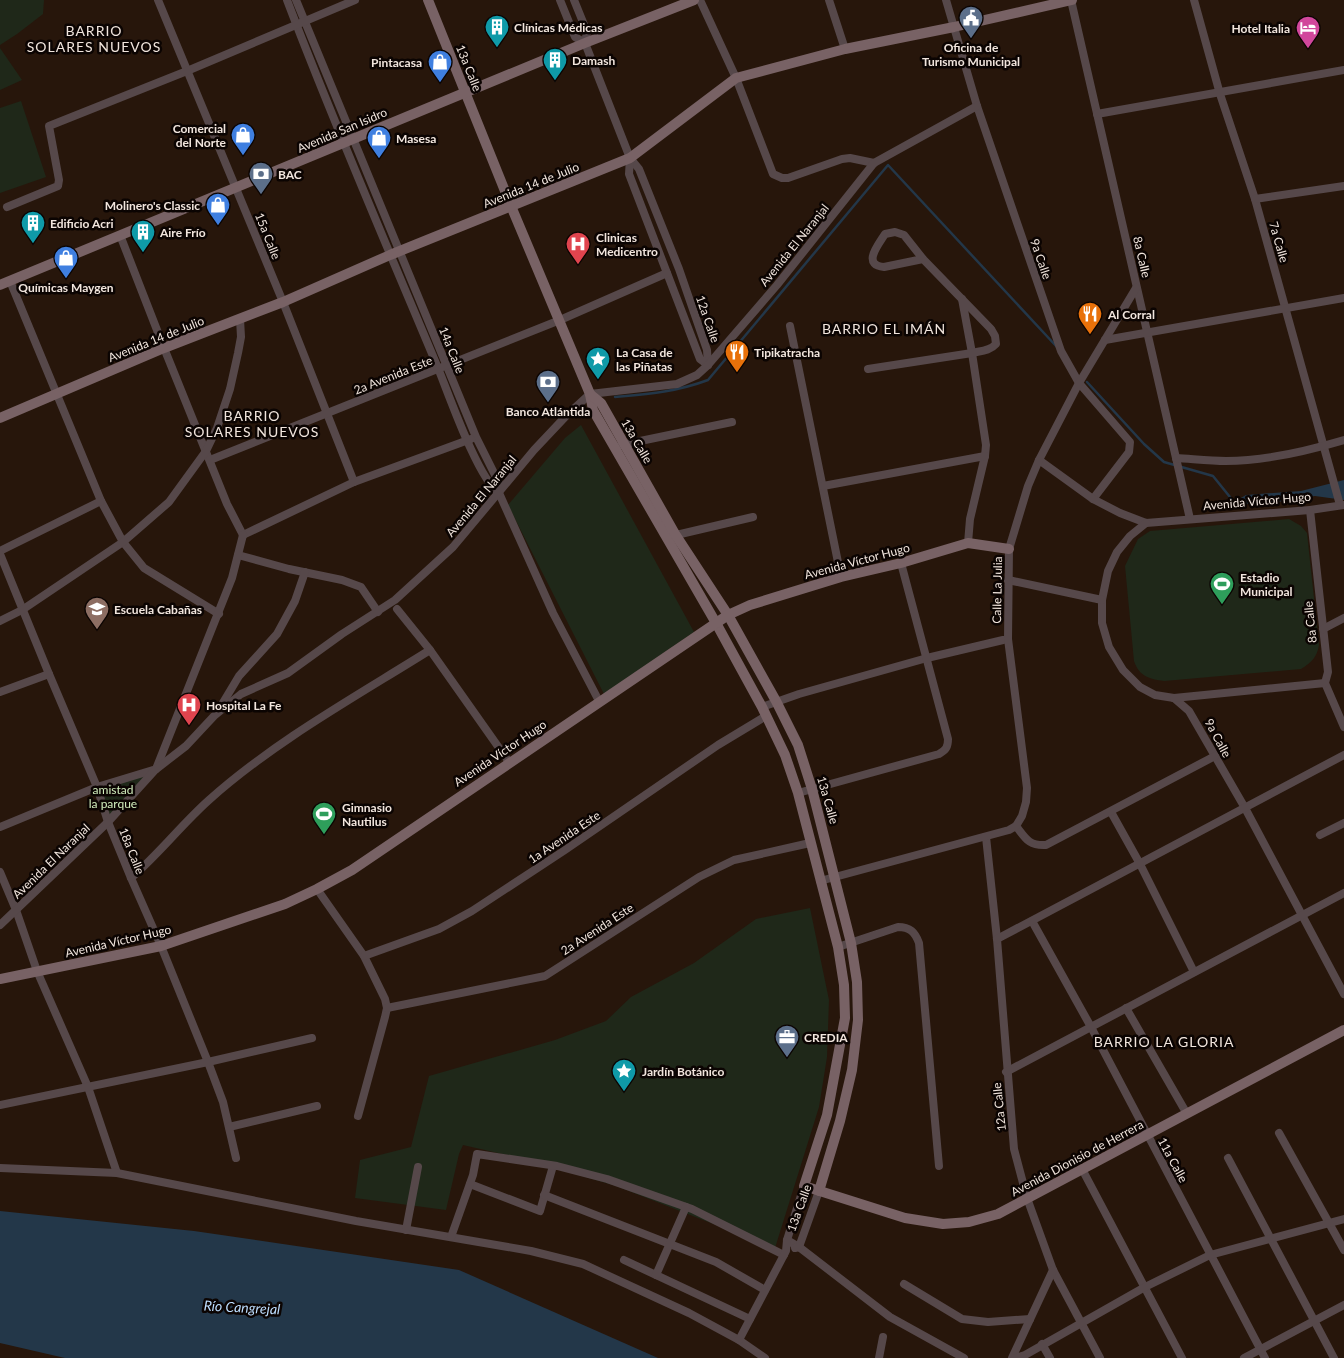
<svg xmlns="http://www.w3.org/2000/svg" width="1344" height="1358" viewBox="0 0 1344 1358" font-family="Lato,sans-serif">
  <rect width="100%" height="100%" fill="#27160b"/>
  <g fill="#1f2819">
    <path d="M0 0H44L43 14 17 34 0 45Z"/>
    <path d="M0 48 22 80 0 90Z"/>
    <path d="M21 101 46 177 0 193V108Z"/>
    <path d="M581 425 694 632 604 694 508 505 565 438Z"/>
    <path d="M1289 519 1301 526 1307 533 1319 645C1317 657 1312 662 1301 669L1164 681C1149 679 1139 676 1134 661L1125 566 1138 539 1150 531Z"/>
    <path d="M146 775 108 822 97 787Z"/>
    <path d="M810 908 829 1000 827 1057 819 1107 775 1248 616 1186 524 1159 463 1145 459 1154 446 1210 355 1198 360 1160 411 1147 429 1076 555 1040 606 1021 631 997 694 963 756 919Z"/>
  </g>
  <g fill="#233749">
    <path d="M1344 480V500L1315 496 1286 500 1264 506 1234 502 1246 495 1301 491Z"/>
    <path d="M0 1211 194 1231 459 1270 658 1358H65L0 1343Z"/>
  </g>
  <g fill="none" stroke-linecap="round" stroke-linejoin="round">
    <g stroke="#233749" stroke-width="2.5">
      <path d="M1087 382 1144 444 1164 462 1213 476 1234 502"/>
      <path d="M615 397C648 394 676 392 708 380L888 165 1057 347"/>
    </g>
    <g stroke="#56484a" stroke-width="8">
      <path d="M158 0 283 302 354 482"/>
      <path d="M287 0C334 124 387 246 438 368 449 395 478 479 499 493"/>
      <path d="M296 0 476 437 499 483V493L553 613 599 701"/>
      <path d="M560 0 575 37 585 43"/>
      <path d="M574 0 587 32 585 43 630 158 639 169 679 269 707 350 708 365"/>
      <path d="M700 0 736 78 773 174 782 178H788L842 159 850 158 874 163"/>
      <path d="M829 0 845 49"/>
      <path d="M946 0 977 106 1061 351 1079 383 1130 442 1129 452 1093 499"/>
      <path d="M1071 0 1190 519"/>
      <path d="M1194 0 1220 94 1255 199 1340 505"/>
      <path d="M1097 114 1344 70"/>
      <path d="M630 158 629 174 700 359 708 365"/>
      <path d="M1255 199 1344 186"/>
      <path d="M7 207 58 186 59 180 49 126 187 71 355 0"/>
      <path d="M120 235 164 348 227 504 243 535"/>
      <path d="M10 281 101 501 123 542 144 568 219 614"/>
      <path d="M962 299 972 353 986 445 985 456 970 519 968 543"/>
      <path d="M790 326 841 577"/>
      <path d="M1105 340 1344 298"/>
      <path d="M868 369 972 353C980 351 990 351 996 344L995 336 991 329 923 259 904 235 895 232 885 234C879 244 861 265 884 267L923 259"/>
      <path d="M621 445 732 422"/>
      <path d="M1176 458C1193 459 1210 461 1226 461 1265 461 1307 451 1344 440"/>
      <path d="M210 460 560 320 667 273"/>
      <path d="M1039 460 1093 499 1120 513 1146 523 1310 510 1344 505"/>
      <path d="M823 486 985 456"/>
      <path d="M1310 510 1328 672 1325 683 1344 727"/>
      <path d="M1146 523 1130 536 1117 552 1108 571 1102 600V623L1109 647 1123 670 1140 687 1155 695 1174 698 1189 711 1245 808 1344 994"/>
      <path d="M243 535 354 482 471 439"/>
      <path d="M672 536 753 517"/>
      <path d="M0 551 101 501"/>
      <path d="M0 554 49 674 97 787 108 822 131 878 161 946 208 1062 223 1102 236 1158"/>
      <path d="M238 555 289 569 342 580 361 587 378 612"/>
      <path d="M1008 580 1102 600"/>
      <path d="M397 609 430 650 509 762"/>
      <path d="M0 621 22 610 123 542 169 502 206 451 217 428 230 389 238 353 241 337 240 319"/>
      <path d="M1323 629 1344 618"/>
      <path d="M0 692 49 674"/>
      <path d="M1174 698 1325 683"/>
      <path d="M762 707 799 694 927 658 1003 640"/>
      <path d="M218 711 239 676 277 634 295 601 305 572"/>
      <path d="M156 769 232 578 243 535"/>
      <path d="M798 793 939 754C946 750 948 747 948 739L901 563"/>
      <path d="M1111 812 1140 864 1194 972"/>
      <path d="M1016 826C1026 839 1029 846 1046 845L1215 756"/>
      <path d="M0 827 97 787 153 770"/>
      <path d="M1320 835 1344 823"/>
      <path d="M986 837 997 939 1014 1149 1027 1198 1053 1270 1100 1358"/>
      <path d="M0 872 16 910 37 971 88 1087 117 1173"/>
      <path d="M131 878C159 854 182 824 209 800 275 741 355 697 430 650"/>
      <path d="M820 881 1009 830 1016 826 1022 816 1026 802 1027 788 1008 639 1009 549 1028 486 1039 460 1079 383 1136 288"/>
      <path d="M317 889 364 956 385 999 387 1008 385 1017 358 1116"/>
      <path d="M1032 921 1091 1027 1265 1358"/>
      <path d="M0 925 108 822 155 770 186 746 214 716 241 694 288 673 342 634 395 600 453 547 534 450 567 415 590 394 677 384 697 375 708 365 777 285 874 163 977 106"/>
      <path d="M997 939 1344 755"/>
      <path d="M838 947 898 927C910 927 915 932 919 943L939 1166"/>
      <path d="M364 956 439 929 472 911 565 850 718 745 766 716"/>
      <path d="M387 1008 545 976 699 877 734 860 810 843"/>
      <path d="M1126 1008 1187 1114"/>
      <path d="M1006 1072 1344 893"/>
      <path d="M0 1105 208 1062 312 1038"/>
      <path d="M229 1127 317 1106"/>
      <path d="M1279 1133 1344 1250"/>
      <path d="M1228 1158 1334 1358"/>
      <path d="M0 1168 117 1173 356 1221 531 1251 583 1264 689 1313 739 1340 765 1358"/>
      <path d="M1082 1169 1182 1358"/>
      <path d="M470 1184 540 1211 553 1166"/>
      <path d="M544 1195 716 1262 765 1290"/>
      <path d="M406 1230 418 1167"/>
      <path d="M451 1237 473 1175 477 1154 557 1166 607 1179 692 1209 784 1255"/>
      <path d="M787 1240 799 1247 890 1317 964 1358"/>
      <path d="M795 1248 799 1247 819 1191"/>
      <path d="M624 1260 750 1319"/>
      <path d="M656 1275 686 1207"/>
      <path d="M904 1284 962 1319 988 1322 1030 1319"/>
      <path d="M739 1340 786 1251 787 1240 804 1186"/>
      <path d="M1042 1344 1050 1358"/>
      <path d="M879 1358 883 1337"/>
      <path d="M1012 1358 1053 1270"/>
      <path d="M1015 1358 1025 1355 1145 1287 1210 1255 1344 1219"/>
      <path d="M1244 1358 1344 1305"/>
    </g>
    <g stroke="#786265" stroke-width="10">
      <path d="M428 0 511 206 590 394 593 410 716 623 762 707 785 755 798 793 838 947 844 985 845 1018 827 1115 804 1186 905 1218 943 1224 969 1222 998 1214 1344 1030"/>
      <path d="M0 285 585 43 694 0"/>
      <path d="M590 394 601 403 675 534 728 615 776 701 798 745 812 789 851 943 857 982 858 1020 852 1070 840 1121 819 1191"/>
      <path d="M0 418 164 348 283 302 390 255 630 158 736 78 845 49 954 27 1072 0"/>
      <path d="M0 979 161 946 285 904 317 889 352 870 728 615 750 605 841 577 901 563 968 543 1009 549"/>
    </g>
  </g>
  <defs>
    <symbol id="civic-pin" viewBox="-11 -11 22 30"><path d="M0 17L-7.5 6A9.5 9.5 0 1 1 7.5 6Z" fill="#5c6f8a" stroke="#0b0402"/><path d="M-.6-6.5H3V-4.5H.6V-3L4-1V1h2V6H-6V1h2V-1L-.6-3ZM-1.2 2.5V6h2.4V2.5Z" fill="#fff"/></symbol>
    <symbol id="building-pin" viewBox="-11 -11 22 30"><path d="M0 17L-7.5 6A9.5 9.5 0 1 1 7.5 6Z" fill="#0f9aa8" stroke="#0b0402"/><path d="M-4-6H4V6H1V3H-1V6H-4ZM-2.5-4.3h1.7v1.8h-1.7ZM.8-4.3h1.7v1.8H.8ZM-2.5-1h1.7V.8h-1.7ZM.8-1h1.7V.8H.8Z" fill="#fff"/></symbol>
    <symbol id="hotel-pin" viewBox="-11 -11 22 30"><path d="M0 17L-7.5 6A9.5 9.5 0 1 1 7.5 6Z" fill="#d1479c" stroke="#0b0402"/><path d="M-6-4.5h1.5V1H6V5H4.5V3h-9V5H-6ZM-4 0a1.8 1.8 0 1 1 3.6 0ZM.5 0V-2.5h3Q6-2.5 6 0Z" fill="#fff"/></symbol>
    <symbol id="shop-pin" viewBox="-11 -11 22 30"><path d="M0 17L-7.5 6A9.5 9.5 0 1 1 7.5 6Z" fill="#3f7fe0" stroke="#0b0402"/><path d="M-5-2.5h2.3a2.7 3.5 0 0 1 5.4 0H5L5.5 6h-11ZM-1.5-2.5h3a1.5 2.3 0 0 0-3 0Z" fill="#fff"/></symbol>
    <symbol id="bank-pin" viewBox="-11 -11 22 30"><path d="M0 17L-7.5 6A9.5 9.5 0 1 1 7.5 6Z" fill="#5c6f8a" stroke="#0b0402"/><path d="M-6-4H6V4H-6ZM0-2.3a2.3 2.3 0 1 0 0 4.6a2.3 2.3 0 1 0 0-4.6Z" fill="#fff"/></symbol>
    <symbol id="hospital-pin" viewBox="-11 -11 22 30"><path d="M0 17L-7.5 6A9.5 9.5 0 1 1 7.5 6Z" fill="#e0444e" stroke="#0b0402"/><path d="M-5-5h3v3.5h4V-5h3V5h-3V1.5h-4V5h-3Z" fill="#fff"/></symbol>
    <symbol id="restaurant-pin" viewBox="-11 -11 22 30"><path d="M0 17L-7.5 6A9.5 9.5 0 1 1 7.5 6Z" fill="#e8710a" stroke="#0b0402"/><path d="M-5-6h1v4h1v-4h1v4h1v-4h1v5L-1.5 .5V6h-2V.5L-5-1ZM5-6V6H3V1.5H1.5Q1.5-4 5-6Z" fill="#fff"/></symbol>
    <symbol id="sight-pin" viewBox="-11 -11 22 30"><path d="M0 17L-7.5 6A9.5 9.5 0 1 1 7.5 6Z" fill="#0f9aa8" stroke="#0b0402"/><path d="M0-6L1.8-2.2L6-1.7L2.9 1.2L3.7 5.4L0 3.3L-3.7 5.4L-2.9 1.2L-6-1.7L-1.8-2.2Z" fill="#fff"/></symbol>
    <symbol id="stadium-pin" viewBox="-11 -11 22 30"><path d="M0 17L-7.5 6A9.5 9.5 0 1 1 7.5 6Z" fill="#2e9e5b" stroke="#0b0402"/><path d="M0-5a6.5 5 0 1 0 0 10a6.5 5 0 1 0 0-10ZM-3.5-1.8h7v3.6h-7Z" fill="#fff"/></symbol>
    <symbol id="school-pin" viewBox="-11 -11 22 30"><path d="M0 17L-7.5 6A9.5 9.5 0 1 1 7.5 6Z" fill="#8d6e63" stroke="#0b0402"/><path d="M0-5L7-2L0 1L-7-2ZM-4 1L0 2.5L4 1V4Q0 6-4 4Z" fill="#fff"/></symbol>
    <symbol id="office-pin" viewBox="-11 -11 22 30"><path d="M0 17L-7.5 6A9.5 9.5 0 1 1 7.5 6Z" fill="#5c6f8a" stroke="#0b0402"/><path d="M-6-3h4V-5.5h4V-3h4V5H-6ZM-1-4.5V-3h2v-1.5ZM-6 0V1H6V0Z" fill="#fff"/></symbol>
  </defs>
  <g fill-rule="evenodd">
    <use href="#civic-pin" x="957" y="4" width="28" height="38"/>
    <use href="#building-pin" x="483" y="13" width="28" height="38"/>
    <use href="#hotel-pin" x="1294" y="14" width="28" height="38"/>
    <use href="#building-pin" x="541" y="46" width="28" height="38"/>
    <use href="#shop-pin" x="426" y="48" width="28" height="38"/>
    <use href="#shop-pin" x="229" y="121" width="28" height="38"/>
    <use href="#shop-pin" x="365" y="124" width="28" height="38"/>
    <use href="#bank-pin" x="247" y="160" width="28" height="38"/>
    <use href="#shop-pin" x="204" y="191" width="28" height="38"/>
    <use href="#building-pin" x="19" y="209" width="28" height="38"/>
    <use href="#building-pin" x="129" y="218" width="28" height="38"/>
    <use href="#hospital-pin" x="564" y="230" width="28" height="38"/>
    <use href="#shop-pin" x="52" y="244" width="28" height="38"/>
    <use href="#restaurant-pin" x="1076" y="300" width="28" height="38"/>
    <use href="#restaurant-pin" x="723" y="338" width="28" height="38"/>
    <use href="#sight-pin" x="584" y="345" width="28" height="38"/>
    <use href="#bank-pin" x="534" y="368" width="28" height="38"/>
    <use href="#stadium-pin" x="1208" y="570" width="28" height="38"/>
    <use href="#school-pin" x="83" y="595" width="28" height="38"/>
    <use href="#hospital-pin" x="175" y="691" width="28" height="38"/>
    <use href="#stadium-pin" x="310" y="800" width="28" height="38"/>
    <use href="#office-pin" x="773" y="1023" width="28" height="38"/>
    <use href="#sight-pin" x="610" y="1057" width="28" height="38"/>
  </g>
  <g text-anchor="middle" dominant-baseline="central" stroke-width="5" stroke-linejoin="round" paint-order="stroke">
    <g font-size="12" font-weight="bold" fill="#f1e5dd" stroke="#0b0402" text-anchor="start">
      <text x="514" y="27">Clínicas Médicas</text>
      <text x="1290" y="28" text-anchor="end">Hotel Italia</text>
      <text x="971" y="47" text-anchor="middle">Oficina de<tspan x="971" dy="14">Turismo Municipal</tspan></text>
      <text x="572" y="60">Damash</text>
      <text x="422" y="62" text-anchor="end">Pintacasa</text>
      <text x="226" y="128" text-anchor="end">Comercial<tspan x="226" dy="14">del Norte</tspan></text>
      <text x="396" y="138">Masesa</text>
      <text x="278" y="174">BAC</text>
      <text x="200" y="205" text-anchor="end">Molinero's Classic</text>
      <text x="50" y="223">Edificio Acri</text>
      <text x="160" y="232">Aire Frío</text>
      <text x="596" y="237">Clinicas<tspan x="596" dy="14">Medicentro</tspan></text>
      <text x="66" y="287" text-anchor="middle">Químicas Maygen</text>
      <text x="1108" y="314">Al Corral</text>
      <text x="616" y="352">La Casa de<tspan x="616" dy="14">las Piñatas</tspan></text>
      <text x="754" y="352">Tipikatracha</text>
      <text x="548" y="411" text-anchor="middle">Banco Atlántida</text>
      <text x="1240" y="577">Estadio<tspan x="1240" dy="14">Municipal</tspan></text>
      <text x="114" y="609">Escuela Cabañas</text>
      <text x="206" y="705">Hospital La Fe</text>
      <text x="342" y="807">Gimnasio<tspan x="342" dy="14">Nautilus</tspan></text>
      <text x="804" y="1037">CREDIA</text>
      <text x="642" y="1071">Jardín Botánico</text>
    </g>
    <g font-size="12" fill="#f1e5dd" stroke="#0b0402">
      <text transform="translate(469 68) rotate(68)">13a Calle</text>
      <text transform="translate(342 130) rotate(-23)">Avenida San Isidro</text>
      <text transform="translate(531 185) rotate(-22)">Avenida 14 de Julio</text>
      <text transform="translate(268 236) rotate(68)">15a Calle</text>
      <text transform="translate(1279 242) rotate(74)">7a Calle</text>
      <text transform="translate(794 245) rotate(-51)">Avenida El Naranjal</text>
      <text transform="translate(1142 257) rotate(77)">8a Calle</text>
      <text transform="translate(1041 259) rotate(71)">9a Calle</text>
      <text transform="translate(708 319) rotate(71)">12a Calle</text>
      <text transform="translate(156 339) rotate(-22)">Avenida 14 de Julio</text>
      <text transform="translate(452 350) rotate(68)">14a Calle</text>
      <text transform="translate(393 375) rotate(-22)">2a Avenida Este</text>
      <text transform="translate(637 441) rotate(60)">13a Calle</text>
      <text transform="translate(481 496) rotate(-50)">Avenida El Naranjal</text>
      <text transform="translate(1257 501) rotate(-5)">Avenida Víctor Hugo</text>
      <text transform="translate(857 561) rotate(-15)">Avenida Víctor Hugo</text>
      <text transform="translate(997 590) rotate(-89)">Calle La Julia</text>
      <text transform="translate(1310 622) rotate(-96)">8a Calle</text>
      <text transform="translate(1218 738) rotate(62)">9a Calle</text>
      <text transform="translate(500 753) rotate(-34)">Avenida Víctor Hugo</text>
      <text transform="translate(828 800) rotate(74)">13a Calle</text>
      <text transform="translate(564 837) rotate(-34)">1a Avenida Este</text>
      <text transform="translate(132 851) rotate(68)">18a Calle</text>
      <text transform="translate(51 861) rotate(-44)">Avenida El Naranjal</text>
      <text transform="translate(597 929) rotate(-33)">2a Avenida Este</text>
      <text transform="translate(118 941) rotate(-13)">Avenida Víctor Hugo</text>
      <text transform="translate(999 1107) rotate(-96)">12a Calle</text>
      <text transform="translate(1077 1158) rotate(-28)">Avenida Dionisio de Herrera</text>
      <text transform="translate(1173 1160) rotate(62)">11a Calle</text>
      <text transform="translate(799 1208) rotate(-70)">13a Calle</text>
    </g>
    <g font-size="12" fill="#d2eebd" stroke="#0b0402">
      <text x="113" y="789">amistad<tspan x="113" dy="14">la parque</tspan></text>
    </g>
    <g font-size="14" letter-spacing="1" fill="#f1e5dd" stroke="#0b0402">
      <text x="94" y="30">BARRIO<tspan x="94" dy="16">SOLARES NUEVOS</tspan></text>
      <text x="884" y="328">BARRIO EL IMÁN</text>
      <text x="252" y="415">BARRIO<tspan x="252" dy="16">SOLARES NUEVOS</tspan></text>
      <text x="1164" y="1041">BARRIO LA GLORIA</text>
    </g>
    <g font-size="14" font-style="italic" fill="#bddeff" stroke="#0b0402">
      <text transform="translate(242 1307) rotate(3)">Río Cangrejal</text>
    </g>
  </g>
</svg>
